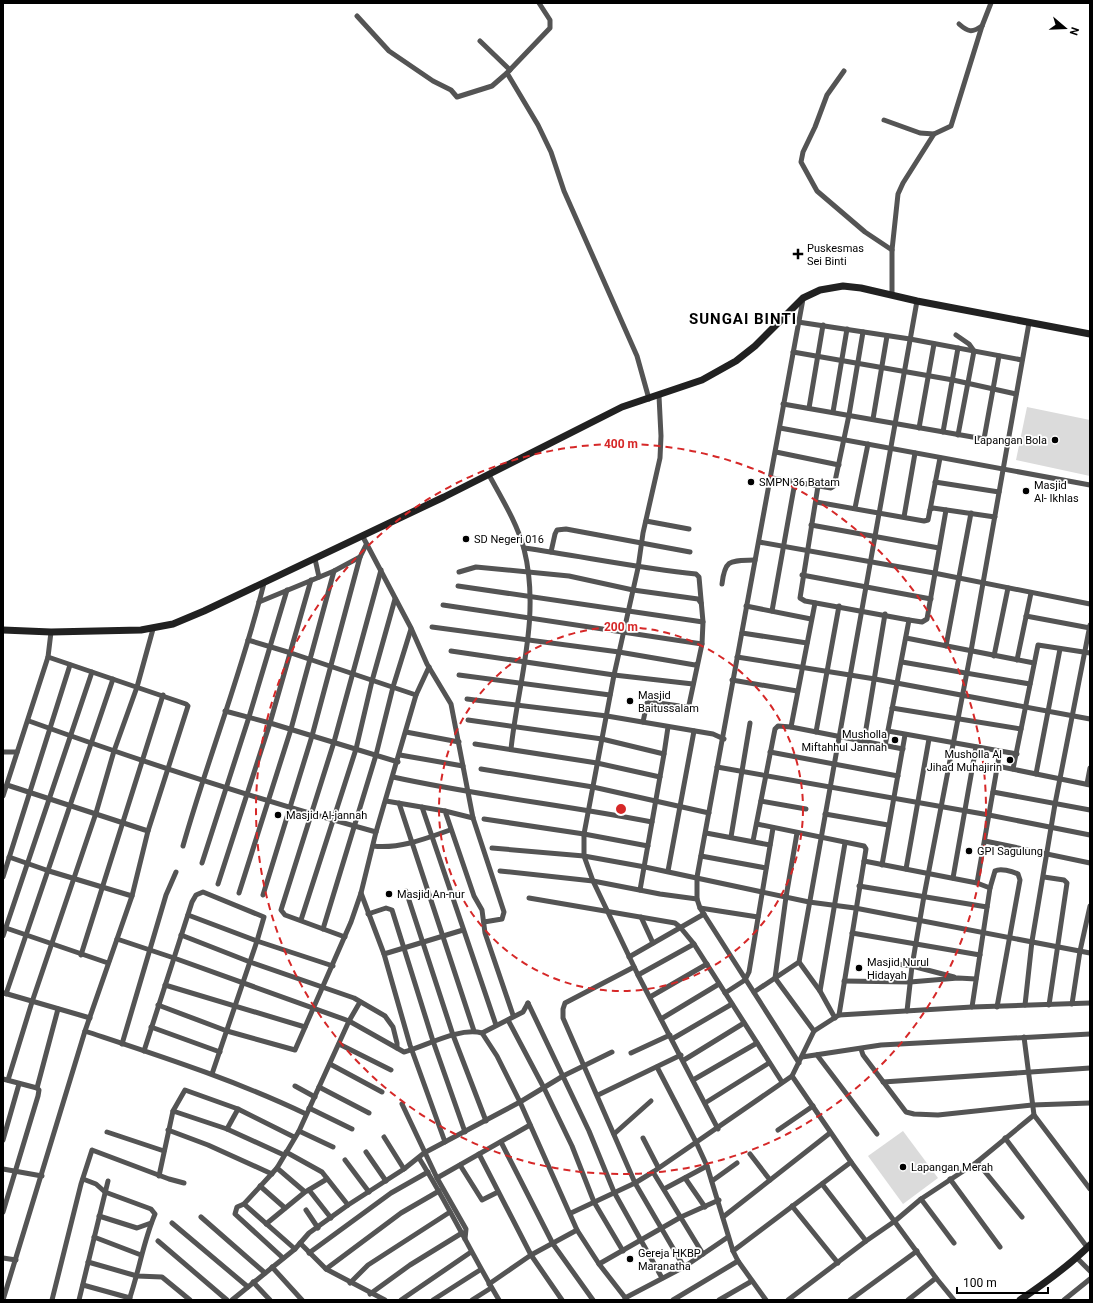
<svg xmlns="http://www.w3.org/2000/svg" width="1093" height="1303" viewBox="0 0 1093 1303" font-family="Roboto,sans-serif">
  <rect width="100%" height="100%" fill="#fff"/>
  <g fill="#dbdbdb">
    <path d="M1027 407 1090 420V476L1016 460Z"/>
    <path d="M903 1131 938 1178 903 1204 868 1156Z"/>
  </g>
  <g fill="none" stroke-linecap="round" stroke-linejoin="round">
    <g stroke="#545454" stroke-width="5">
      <path d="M539 3 550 20V28L507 73 538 125 551 152 564 191 637 356 649 399"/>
      <path d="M357 16 389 51 433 81 451 90 457 97 492 86 507 73"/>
      <path d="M959 24C968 32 972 33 982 26"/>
      <path d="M480 41 510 70"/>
      <path d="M844 71 827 95 815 127 803 152 801 162 817 191 865 232 892 250"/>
      <path d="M884 120 920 133 934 134"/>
      <path d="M892 295V250L898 194 903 183 934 134 951 126 982 26 991 3"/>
      <path d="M798 322 910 339 1022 360"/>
      <path d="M956 335 969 344 974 351 958 435"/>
      <path d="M793 352 953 380 1016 394"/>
      <path d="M659 396 661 436 660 458 643 533 638 568 614 675 584 834V856L593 881 638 975 718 1129"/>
      <path d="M783 404 1007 443"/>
      <path d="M809 408 823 325"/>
      <path d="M833 412 847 329"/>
      <path d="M873 419 887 336"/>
      <path d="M780 428 1090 485"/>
      <path d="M919 428 934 344"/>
      <path d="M943 432 958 348"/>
      <path d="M984 439 999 356"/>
      <path d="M776 452 839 465"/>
      <path d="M489 475C502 499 517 523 524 549 541 616 518 683 511 749"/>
      <path d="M772 478 831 488 834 486 849 415 863 332"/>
      <path d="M935 482 999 492"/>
      <path d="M818 486 800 598 805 601 909 620 922 622 927 619 946 510"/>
      <path d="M816 502 924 521 928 520 930 510 933 508 995 517"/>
      <path d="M855 508 868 444"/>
      <path d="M930 510 940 458"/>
      <path d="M904 517 915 453"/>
      <path d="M646 521 689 529"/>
      <path d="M811 525 939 548"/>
      <path d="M363 537 411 628 427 664 451 704 473 818 504 912 502 919 484 922"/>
      <path d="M759 542 934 573 1090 604"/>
      <path d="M524 548C581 556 638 568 696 574L699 577 703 622 702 644 689 705 687 707 651 702 647 703 643 722"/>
      <path d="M551 552 555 534 557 530 566 529 690 552"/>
      <path d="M315 559 319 577"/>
      <path d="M459 572 476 567 569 576 633 590 698 599 701 603"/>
      <path d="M802 575 931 599"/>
      <path d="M722 584C725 558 731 561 755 560"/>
      <path d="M458 586 703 622"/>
      <path d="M259 602 334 571 360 557"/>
      <path d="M815 603 791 727 903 749"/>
      <path d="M443 605 702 644"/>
      <path d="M746 606 811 619"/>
      <path d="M772 611 795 482"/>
      <path d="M1026 616 1090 628"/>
      <path d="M432 627 619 652 695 665 697 664"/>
      <path d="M742 633 807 643"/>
      <path d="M906 638 1034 663"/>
      <path d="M248 640 291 653 416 695"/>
      <path d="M946 646 971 513"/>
      <path d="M451 651 614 675 693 684"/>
      <path d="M994 656 1008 588"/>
      <path d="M737 657 875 679 1090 719"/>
      <path d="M1017 660 1031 593"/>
      <path d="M902 662 1030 684"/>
      <path d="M459 675 610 695"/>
      <path d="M732 680 797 691"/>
      <path d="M467 699 607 716 713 734 724 739"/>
      <path d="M892 708 1021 729"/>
      <path d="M225 711 270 723 398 762"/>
      <path d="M468 720 602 739 664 754"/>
      <path d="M29 721C143 762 259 800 376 832"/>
      <path d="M888 731 1017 754"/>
      <path d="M406 732 459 742"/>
      <path d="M816 732 839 606"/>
      <path d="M864 741 885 614"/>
      <path d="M475 744 597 763 660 777"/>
      <path d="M885 746 909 620"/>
      <path d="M3 752H17"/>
      <path d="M770 752 898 776"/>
      <path d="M400 755 463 766"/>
      <path d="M997 766 1090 785"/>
      <path d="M717 767 989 815 1090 835"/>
      <path d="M481 769 593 787 709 813"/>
      <path d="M1013 769 1038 645 1090 653"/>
      <path d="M1036 774 1060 649"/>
      <path d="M393 777C479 796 566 805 652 822"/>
      <path d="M1087 784 1090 768"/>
      <path d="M7 785 148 831"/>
      <path d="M993 792 1090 810"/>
      <path d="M3 796 48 657 51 632"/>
      <path d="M386 801 445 811 474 896 482 910 485 933 513 1015"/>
      <path d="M761 801 806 809"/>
      <path d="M399 803 474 1031"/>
      <path d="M422 807 496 1025"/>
      <path d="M445 811 473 818"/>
      <path d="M825 814 888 825"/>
      <path d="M484 819 584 834 648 846"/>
      <path d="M757 824 864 846 866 849 839 1015"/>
      <path d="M706 833 770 845"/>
      <path d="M797 833 786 897 775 978 814 1031"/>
      <path d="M731 837 750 723"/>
      <path d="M753 841 775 729 778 726 791 727"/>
      <path d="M985 841 1090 863"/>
      <path d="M183 846C208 758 242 672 264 583"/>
      <path d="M373 846C399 849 425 839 450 830"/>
      <path d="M492 848 584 856 645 867 809 902 855 908 1090 953"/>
      <path d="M701 856 766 868"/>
      <path d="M9 857 49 871 132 896"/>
      <path d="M864 861 977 883 990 888"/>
      <path d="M202 863 249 717 287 590"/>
      <path d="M882 865 905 735"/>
      <path d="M906 869 929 739"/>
      <path d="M500 871 593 881 660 894 697 899"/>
      <path d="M668 871 694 731"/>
      <path d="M3 877 70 665"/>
      <path d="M1044 877 1064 880 1067 883 1049 1005"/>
      <path d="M953 878 976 747"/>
      <path d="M977 883 1000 751"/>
      <path d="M218 884 270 723 311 580"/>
      <path d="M859 886 987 907"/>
      <path d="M640 890 664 754 668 727"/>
      <path d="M406 891 453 1035 486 1121"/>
      <path d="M239 893 291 729 334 571"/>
      <path d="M361 893 384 954 410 1045 445 1142"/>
      <path d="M263 895 312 736 360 557 366 545"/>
      <path d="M529 898 675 923 680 927 694 944 782 1082"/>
      <path d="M700 908 758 917"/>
      <path d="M368 914 386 908 392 910 433 1041 465 1132"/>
      <path d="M188 915 257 941 212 1074"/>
      <path d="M641 917 653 943"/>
      <path d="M301 920 356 749 372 681 395 599"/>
      <path d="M3 927 108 963"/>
      <path d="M323 929 376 755 393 687 411 629"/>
      <path d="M852 933 980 955"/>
      <path d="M181 935 250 962 354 998 385 1016 393 1027 397 1043V1048"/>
      <path d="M3 936 92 672"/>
      <path d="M345 937 285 915 281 910 334 742 381 570"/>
      <path d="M117 939 174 958 144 1051"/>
      <path d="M384 954 463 930"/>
      <path d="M81 955 163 695"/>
      <path d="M629 957 704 914"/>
      <path d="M799 962 820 991 835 1018"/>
      <path d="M882 962 912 966 954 977"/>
      <path d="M333 966 257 941 264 917 203 892 196 895 192 902 174 958 349 1021 360 1002"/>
      <path d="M634 967 565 1003 563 1009V1018L635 1183 684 1267"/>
      <path d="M638 975 694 944"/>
      <path d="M844 981 910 982 958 978 976 979"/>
      <path d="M165 985 305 1027"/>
      <path d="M820 991 845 843"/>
      <path d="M754 992 799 962 917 301"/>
      <path d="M4 993 90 1018"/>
      <path d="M725 993 745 980 749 972 773 828"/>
      <path d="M6 994 113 679"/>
      <path d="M650 997 707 964"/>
      <path d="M528 1003 589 1131 614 1192 662 1278"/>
      <path d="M1072 1004 1080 951 1090 906"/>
      <path d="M158 1005 227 1031 295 1050 351 922 361 893 376 832 416 695 429 667"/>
      <path d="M1025 1005 1032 941 1055 804 1090 625"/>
      <path d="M972 1007 990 888 995 871C1000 868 1012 871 1018 874L1020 880 997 1007"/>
      <path d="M907 1011 912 966 924 896 971 651 1029 323"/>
      <path d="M661 1019 719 984"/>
      <path d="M508 1020 544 1088 572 1146 594 1202 623 1251"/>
      <path d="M151 1027 220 1052"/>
      <path d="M85 1031C160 1056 235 1080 306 1114"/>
      <path d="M482 1033 523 1012 528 1003"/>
      <path d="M1024 1037 1034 1115 1090 1189"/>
      <path d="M672 1039 732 1004"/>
      <path d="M122 1044 166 895 176 872"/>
      <path d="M339 1044 391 1070"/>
      <path d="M861 1049 863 1055 906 1112 914 1114 938 1115 1032 1105 1090 1103"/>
      <path d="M631 1053 670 1035"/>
      <path d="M817 1055 877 1134"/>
      <path d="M802 1057 881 1045 1090 1034"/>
      <path d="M684 1060 744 1023"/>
      <path d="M799 1063 700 908 697 899V877L803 299"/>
      <path d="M330 1064 382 1092"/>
      <path d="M657 1067 696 1142 707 1166 733 1251 738 1261 766 1300"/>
      <path d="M792 1076 851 1162 936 1278 954 1300"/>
      <path d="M3 1079 37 1088"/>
      <path d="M8 1080 32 1002 96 813 114 751 137 687 153 629"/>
      <path d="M693 1080 757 1043"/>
      <path d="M883 1082 1090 1068"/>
      <path d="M295 1086 315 1097"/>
      <path d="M319 1087 369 1113"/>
      <path d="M598 1095 681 1055"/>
      <path d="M705 1103 769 1063"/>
      <path d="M402 1104 437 1178 466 1229 465 1239"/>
      <path d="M309 1108 352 1129"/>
      <path d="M173 1111 227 1129 284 1155"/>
      <path d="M227 1129 238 1109"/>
      <path d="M168 1130 208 1145 272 1174"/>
      <path d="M778 1130 813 1106"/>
      <path d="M299 1131 333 1147"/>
      <path d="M107 1132 164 1151"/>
      <path d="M614 1134 651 1101"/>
      <path d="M384 1137 404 1169"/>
      <path d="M643 1138 658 1167"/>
      <path d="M1005 1138 1087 1247"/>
      <path d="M3 1140 19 1084"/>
      <path d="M501 1142 553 1244 593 1300"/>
      <path d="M286 1152 322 1172 348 1205"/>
      <path d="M366 1152 386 1181"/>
      <path d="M479 1154 531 1255 562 1300"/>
      <path d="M750 1154 770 1180"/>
      <path d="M419 1158C448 1204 471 1253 499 1300"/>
      <path d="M345 1160 369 1192"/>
      <path d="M977 1162 1022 1217"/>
      <path d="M460 1165 482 1200 498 1192"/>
      <path d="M3 1169 42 1176"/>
      <path d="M653 1172 703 1254"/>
      <path d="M159 1176 173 1111 185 1090 238 1109 294 1137"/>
      <path d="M437 1178 530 1125"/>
      <path d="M685 1178 705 1207"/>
      <path d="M83 1179 96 1184 105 1192 151 1209 155 1214C143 1242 139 1272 129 1300"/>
      <path d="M950 1179 1000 1247"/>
      <path d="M712 1181 737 1163"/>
      <path d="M822 1184 866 1241"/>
      <path d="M260 1186 285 1208"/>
      <path d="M664 1189 707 1166"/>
      <path d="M309 1190 331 1218"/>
      <path d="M307 1191 327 1179"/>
      <path d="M921 1199 954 1243"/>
      <path d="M244 1204 237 1207 235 1214 283 1258"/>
      <path d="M792 1206 838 1263"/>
      <path d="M306 1210 318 1228"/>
      <path d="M3 1212 38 1096 39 1090 37 1088 58 1009"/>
      <path d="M571 1213 635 1183 653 1172 792 1076 814 1031 839 1015 972 1007 1090 1003"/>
      <path d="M99 1216 137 1228 151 1223"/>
      <path d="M201 1217 265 1273"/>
      <path d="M723 1217 830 1133"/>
      <path d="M172 1223 248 1287"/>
      <path d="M266 1224 305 1192 277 1168"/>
      <path d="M94 1237 141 1255"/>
      <path d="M158 1241 227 1300"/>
      <path d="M300 1243 326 1269 385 1300"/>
      <path d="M295 1249 244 1204 277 1168 299 1131 349 1021 404 1052C426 1046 459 1027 482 1033L497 1056 520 1102 577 1230 599 1264 627 1300"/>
      <path d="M733 1251 851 1162"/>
      <path d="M309 1253 391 1193 428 1172"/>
      <path d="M3 1258 16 1260"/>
      <path d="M1077 1258 1090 1271"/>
      <path d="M88 1262 137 1276 162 1277 190 1300"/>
      <path d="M599 1264 681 1217 719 1200"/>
      <path d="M272 1267 302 1300"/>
      <path d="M326 1269 401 1213 439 1191"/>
      <path d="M253 1282 270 1300"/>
      <path d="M350 1283 368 1265 450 1212"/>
      <path d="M489 1284 531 1255 577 1230"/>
      <path d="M83 1285 130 1298"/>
      <path d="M370 1294 410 1265 462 1233"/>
      <path d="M625 1298 684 1267 728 1237"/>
      <path d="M3 1300 85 1031 132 896 148 831 188 706 186 704 48 657"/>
      <path d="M52 1300 81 1184 92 1150 169 1179 184 1183"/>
      <path d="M79 1300 108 1181"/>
      <path d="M232 1300 295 1249 309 1233 348 1205 404 1169 424 1153 520 1102 563 1076 612 1052"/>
      <path d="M401 1300 471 1252"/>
      <path d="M433 1300 480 1270"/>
      <path d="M472 1300 491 1288"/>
      <path d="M673 1300 738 1261"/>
      <path d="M719 1300 752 1281"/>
      <path d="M788 1300 866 1241 895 1221 921 1199 977 1162 1034 1115"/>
      <path d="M850 1300 917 1251"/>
      <path d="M908 1300 936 1278"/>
      <path d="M1064 1300 1090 1279"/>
    </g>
    <g stroke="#212121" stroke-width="7">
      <path d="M3 630 51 632 141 630 173 624 204 611 444 497 622 407 702 380 736 361 755 346 803 298 820 290 843 286 861 288 917 301 1090 334"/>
      <path d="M1020 1300C1045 1283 1069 1266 1090 1245"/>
    </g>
  </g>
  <g fill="none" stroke="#d62828" stroke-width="2" stroke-dasharray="7 5">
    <circle cx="621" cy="809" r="182"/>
    <circle cx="621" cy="809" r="365"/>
  </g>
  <g fill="#000" stroke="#fff" stroke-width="1.5">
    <path d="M796 248h4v4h4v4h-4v4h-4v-4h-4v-4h4z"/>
    <circle cx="1055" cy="440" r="4"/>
    <circle cx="751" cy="482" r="4"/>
    <circle cx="1026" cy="491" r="4"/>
    <circle cx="466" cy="539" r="4"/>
    <circle cx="630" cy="701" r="4"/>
    <circle cx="895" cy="740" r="4"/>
    <circle cx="1010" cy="760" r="4"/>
    <circle cx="278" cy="815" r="4"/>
    <circle cx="969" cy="851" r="4"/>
    <circle cx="389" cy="894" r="4"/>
    <circle cx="859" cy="968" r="4"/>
    <circle cx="903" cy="1167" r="4"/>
    <circle cx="630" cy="1259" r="4"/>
  </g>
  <g text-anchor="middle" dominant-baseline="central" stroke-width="3.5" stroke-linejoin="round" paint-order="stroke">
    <g font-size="11" fill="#000" stroke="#fff" text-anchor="start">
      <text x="807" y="248">Puskesmas<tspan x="807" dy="13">Sei Binti</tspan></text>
      <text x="1047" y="440" text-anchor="end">Lapangan Bola</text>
      <text x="759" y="482">SMPN 36 Batam</text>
      <text x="1034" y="485">Masjid<tspan x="1034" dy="13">Al- Ikhlas</tspan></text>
      <text x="474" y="539">SD Negeri 016</text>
      <text x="638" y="695">Masjid<tspan x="638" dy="13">Baitussalam</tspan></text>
      <text x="887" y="734" text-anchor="end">Musholla<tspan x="887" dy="13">Miftahhul Jannah</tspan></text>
      <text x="1002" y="754" text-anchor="end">Musholla Al<tspan x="1002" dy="13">Jihad Muhajirin</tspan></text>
      <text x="286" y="815">Masjid Al-jannah</text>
      <text x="977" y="851">GPI Sagulung</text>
      <text x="397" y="894">Masjid An-nur</text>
      <text x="867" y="962">Masjid Nurul<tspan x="867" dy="13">Hidayah</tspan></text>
      <text x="911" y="1167">Lapangan Merah</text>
      <text x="638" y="1253">Gereja HKBP<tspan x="638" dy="13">Maranatha</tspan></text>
    </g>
    <g font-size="15" font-weight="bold" letter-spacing="1" fill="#000" stroke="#fff">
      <text x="743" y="319">SUNGAI BINTI</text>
    </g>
  </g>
  <circle cx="621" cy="809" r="6" fill="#d62828" stroke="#fff" stroke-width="2"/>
  <g font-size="12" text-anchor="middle" font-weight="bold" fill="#d62828" stroke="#fff" stroke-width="3.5" stroke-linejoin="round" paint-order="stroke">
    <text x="621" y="448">400 m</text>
    <text x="621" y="631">200 m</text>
  </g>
  <rect width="1093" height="1303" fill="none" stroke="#000000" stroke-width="8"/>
  <g transform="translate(1065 28) rotate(109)" stroke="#ffffff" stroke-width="3" paint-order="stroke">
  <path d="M0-3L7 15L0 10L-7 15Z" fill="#000000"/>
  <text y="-6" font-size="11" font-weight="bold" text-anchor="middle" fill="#000000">N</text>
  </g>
  <path d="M957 1287v6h91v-6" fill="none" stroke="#000000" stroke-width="2"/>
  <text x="963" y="1287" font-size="12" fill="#000000" stroke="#ffffff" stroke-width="3" paint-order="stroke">100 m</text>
</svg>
